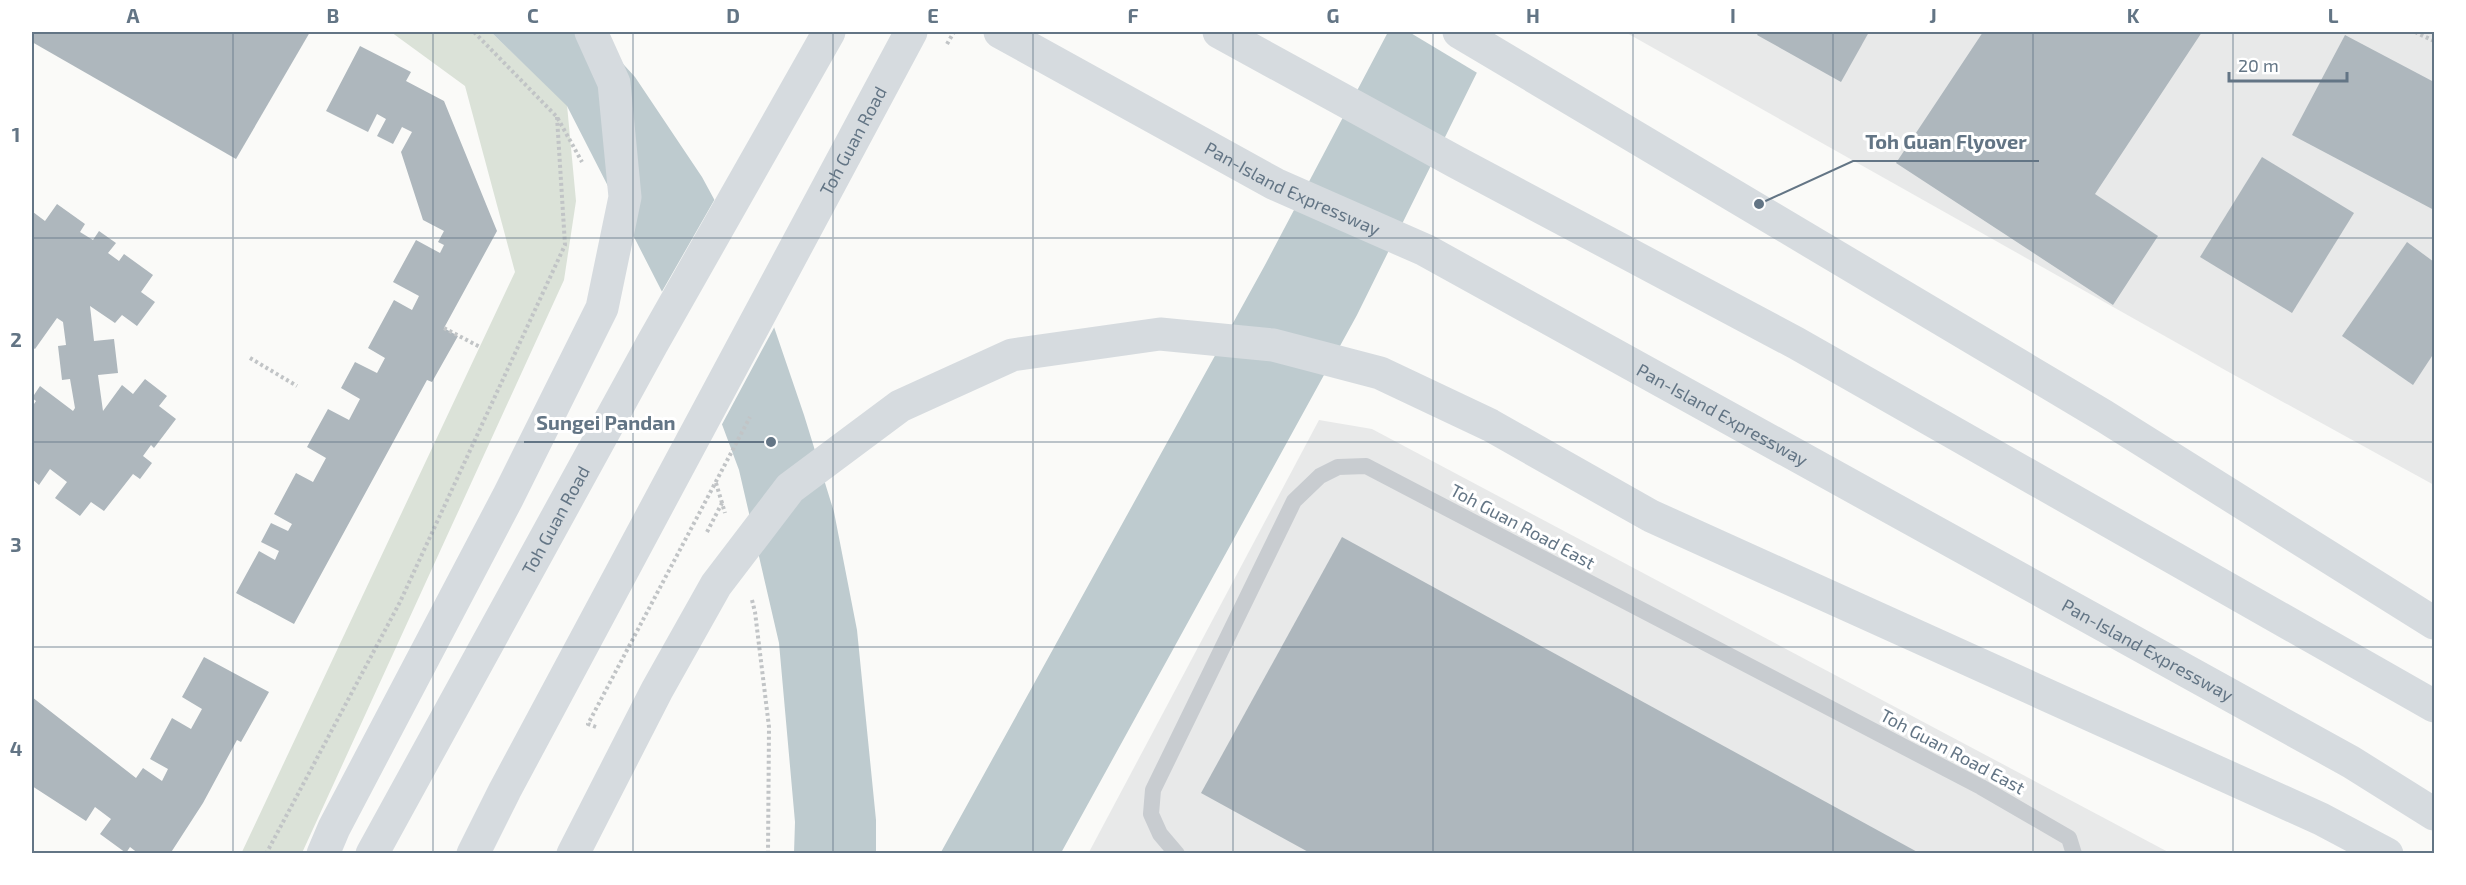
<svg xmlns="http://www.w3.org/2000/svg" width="2466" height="885" viewBox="0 0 2466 885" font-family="'Exo 2',sans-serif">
  <rect width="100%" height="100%" fill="#fafaf8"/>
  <g fill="#e8e9e9">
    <path d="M1625 32H2434V485L2225 370Z"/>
    <path d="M1319 420 1372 429 2170 853 1088 854Z"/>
  </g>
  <path fill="#dbe2d8" d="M391 32H491L567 105 576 201 564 280 302 853 241 854 515 272 465 86Z"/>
  <g fill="#becbcf">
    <path d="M491 32H594L635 77 702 177 758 280 804 415 834 512 857 630 876 820V853H794L795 822 779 643 739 470 701 368 567 106Z"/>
    <path d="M1388 32H1497L1357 315 1061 853 940 854 1265 265Z"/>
  </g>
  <g fill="#fafaf8">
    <path d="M1409 32H1500L1479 74Z"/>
    <path d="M716 197 761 279 776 324 720 428 698 369 660 295Z"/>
  </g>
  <g fill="#aeb7bd">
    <path d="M32 32H310L236 159 32 42Z"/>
    <path d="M1759 32H1869L1841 82 1757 35Z"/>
    <path d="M1983 32H2202L2095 194 2158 236 2113 305 1896 163Z"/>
    <path d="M2345 35 2434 82V210L2292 135Z"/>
    <path d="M360 46 411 72 406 81 444 101 497 231 444 328 458 336 432 382 427 380 294 624 236 593 259 551 275 560 279 551 261 542 271 523 288 531 292 524 274 514 296 473 313 482 326 458 307 447 328 409 349 420 360 399 341 388 355 362 377 373 385 358 368 348 394 300 412 310 419 296 393 282 416 240 440 253 444 245 438 242 444 231 423 220 401 152 412 132 402 127 393 144 377 136 386 119 377 114 368 132 326 111Z"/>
    <path d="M2262 157 2354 213 2292 313 2200 257Z"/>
    <path d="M57 204 85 224 80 232 93 240 99 231 116 243 108 253 119 261 124 254 153 275 141 292 155 302 137 326 122 315 115 323 90 306 94 341 114 339 118 373 98 375 103 411 122 385 133 394 145 379 167 396 159 406 176 419 154 448 151 445 143 456 152 463 140 479 133 474 104 511 91 502 80 516 55 498 67 482 50 469 39 485 32 479V407L36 401 32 398 40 386 73 411 75 408 70 379 62 380 58 346 66 345 63 322 57 318 35 349 32 347V214L33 212 45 221Z"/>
    <path d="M2407 242 2434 262V353L2413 385 2342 336Z"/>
    <path d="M1342 537 1921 854H1312L1201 793Z"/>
    <path d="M204 657 269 692 241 742 237 740 203 803 170 854H139L130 847 126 853 100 834 111 819 95 807 86 821 32 786V697L136 778 143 768 162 781 168 769 150 759 172 718 191 729 202 709 182 697Z"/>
  </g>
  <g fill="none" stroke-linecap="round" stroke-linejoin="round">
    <g stroke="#c1c4c6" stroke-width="4" stroke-dasharray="3 3" stroke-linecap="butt">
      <path d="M474 32 557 117 582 162"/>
      <path d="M2415 32 2434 41"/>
      <path d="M947 44 954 32"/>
      <path d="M444 328 480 347"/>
      <path d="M250 358 297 386"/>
      <path d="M716 483 722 503"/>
      <path d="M707 532 722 503 725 513"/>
      <path d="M752 600 755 612 769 727 768 854"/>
      <path d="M596 727 588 724 750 417"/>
      <path d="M266 854 400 602 565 245 557 117"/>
    </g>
    <path stroke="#c8ccd0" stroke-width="16" d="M1177 854 1160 834 1151 814 1153 790 1294 501 1320 476 1338 467 1366 466 1981 787 2069 838 2074 854"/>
    <g stroke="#d6dbdf" stroke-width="33">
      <path id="s1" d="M372 854 652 344 829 32"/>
      <path id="s2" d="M473 854 505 790 911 32"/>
    </g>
    <g stroke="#d6dbdf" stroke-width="33">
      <path id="s3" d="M1000 32 1275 184 1425 250 2351 762 2434 814"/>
      <path d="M1219 32 1456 162 1796 343 2434 706"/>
      <path d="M1459 32 2104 416 2434 623"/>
      <path d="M323 854 334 828 508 497 602 308 625 197 614 83 591 32"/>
      <path d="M573 854 657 690 716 585 790 488 900 406 1012 355 1160 334 1273 345 1380 373 1490 425 1651 516 2321 819 2387 854"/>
    </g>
  </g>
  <path fill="none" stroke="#637585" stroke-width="1.5" stroke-opacity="0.55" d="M233 32V854M433 32V854M633 32V854M833 32V854M1033 32V854M1233 32V854M1433 32V854M1633 32V854M1833 32V854M2033 32V854M2233 32V854M32 238H2434M32 442H2434M32 647H2434"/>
  <g text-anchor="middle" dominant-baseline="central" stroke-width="6" stroke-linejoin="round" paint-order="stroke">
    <g font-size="18" fill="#637585" stroke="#fff">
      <text stroke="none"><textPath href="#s2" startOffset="808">Toh Guan Road</textPath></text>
      <text stroke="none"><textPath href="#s3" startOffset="332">Pan-Island Expressway</textPath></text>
      <text stroke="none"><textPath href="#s3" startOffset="818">Pan-Island Expressway</textPath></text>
      <text stroke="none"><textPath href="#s1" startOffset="381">Toh Guan Road</textPath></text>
      <text transform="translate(1523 526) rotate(28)">Toh Guan Road East</text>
      <text stroke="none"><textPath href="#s3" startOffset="1304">Pan-Island Expressway</textPath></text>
      <text transform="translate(1953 751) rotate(28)">Toh Guan Road East</text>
    </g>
  </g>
  <path fill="none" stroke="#637585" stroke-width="2" d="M1759 204L1853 161H2039M771 442L688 442H524"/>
  <g fill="#637585" stroke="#fff" stroke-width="2">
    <circle cx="1759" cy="204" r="6"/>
    <circle cx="771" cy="442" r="6"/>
  </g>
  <g font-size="20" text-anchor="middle" font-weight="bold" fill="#637585" stroke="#fff" stroke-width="6" stroke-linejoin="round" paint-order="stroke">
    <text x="1946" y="149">Toh Guan Flyover</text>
    <text x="606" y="430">Sungei Pandan</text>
  </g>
  <rect width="2466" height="885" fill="none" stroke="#ffffff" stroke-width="66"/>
  <path d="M2229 72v9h118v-9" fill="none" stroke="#637585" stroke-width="3"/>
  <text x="2238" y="72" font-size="18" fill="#637585" stroke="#ffffff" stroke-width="4.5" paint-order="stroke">20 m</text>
  <rect x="33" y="33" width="2400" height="819" fill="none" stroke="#637585" stroke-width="2"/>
  <g font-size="20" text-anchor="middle" font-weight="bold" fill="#637585">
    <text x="133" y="23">A</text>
    <text x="333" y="23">B</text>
    <text x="533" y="23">C</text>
    <text x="733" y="23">D</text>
    <text x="933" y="23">E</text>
    <text x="1133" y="23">F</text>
    <text x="1333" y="23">G</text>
    <text x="1533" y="23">H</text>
    <text x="1733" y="23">I</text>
    <text x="1933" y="23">J</text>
    <text x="2133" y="23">K</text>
    <text x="2333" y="23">L</text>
    <text x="16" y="142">1</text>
    <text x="16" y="347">2</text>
    <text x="16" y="552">3</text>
    <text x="16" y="756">4</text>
  </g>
</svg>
